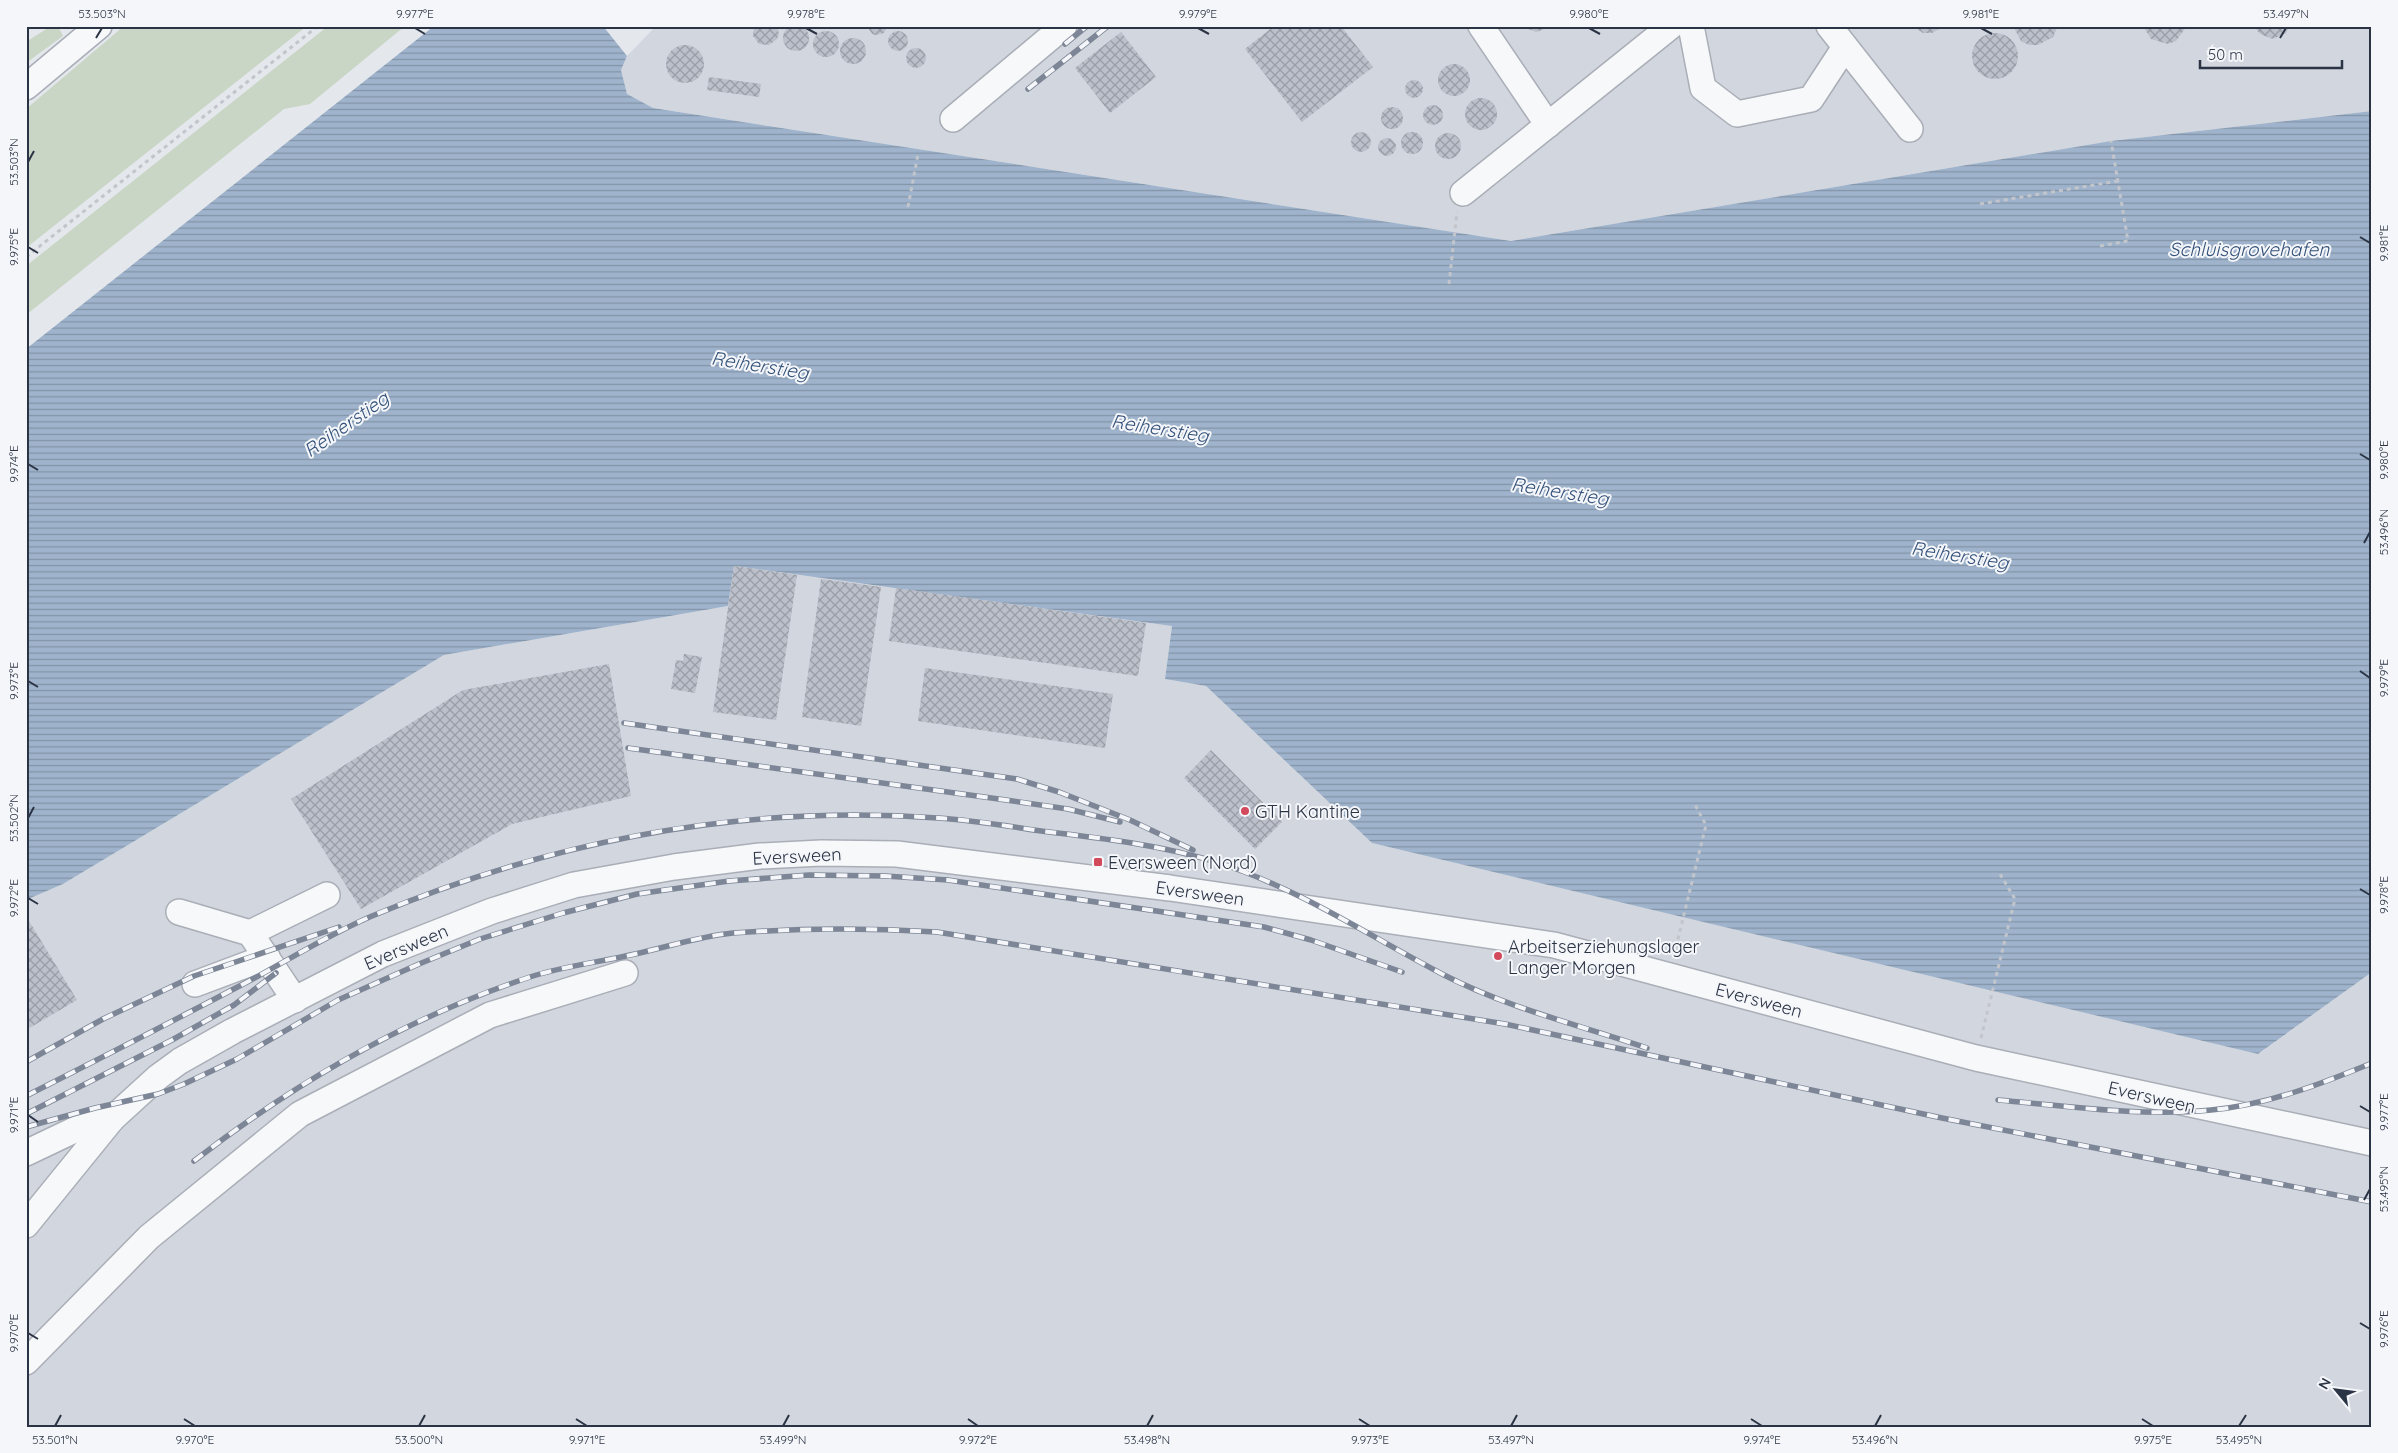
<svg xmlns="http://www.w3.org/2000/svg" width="2398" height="1453" viewBox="0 0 2398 1453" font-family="Quicksand,sans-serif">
  <defs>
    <pattern id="water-rules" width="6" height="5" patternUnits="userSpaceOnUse" patternTransform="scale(1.25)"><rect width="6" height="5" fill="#9fb4cc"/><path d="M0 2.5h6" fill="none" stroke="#8293a7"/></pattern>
    <pattern id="building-cross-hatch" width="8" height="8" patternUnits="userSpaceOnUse" patternTransform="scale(1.25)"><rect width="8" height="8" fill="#bbc0ca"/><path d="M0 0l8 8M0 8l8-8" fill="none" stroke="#989da6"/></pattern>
  </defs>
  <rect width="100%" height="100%" fill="#e4e7ec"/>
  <g fill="#d2d6de">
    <path d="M656 26H2372V111L2111 141 1511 241 653 108 627 95 621 70 627 56Z"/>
    <path d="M734 566 1172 626 1165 679 1206 686 1372 843 2260 1053 2372 972V1427H26V900L63 884 444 655 728 606Z"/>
  </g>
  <g fill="#c9d6c5">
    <path d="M51 26H58L63 36 26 63V42Z"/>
    <path d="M124 26H307L26 248V109Z"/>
    <path d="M328 26H405L310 104 284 109 26 315V266Z"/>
  </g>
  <path fill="url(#water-rules)" d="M434 26H603L627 56 621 70 627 94 653 108 1511 241 2111 141 2372 111V972L2258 1054 1372 843 1206 686 1165 679 1172 626 734 566 728 606 444 655 63 884 26 900V349Z"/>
  <g fill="url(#building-cross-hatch)">
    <circle cx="796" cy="38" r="13"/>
    <path d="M754 26H777L779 34 777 39 769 45 759 44 753 36Z"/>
    <path d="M867 26H888L884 33 876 35 872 34Z"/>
    <path d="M1274 26H1341L1373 67 1302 122 1245 49Z"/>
    <path d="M1521 26H1552L1536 32Z"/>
    <path d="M1913 26H1945L1932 33H1923Z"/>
    <path d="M2013 26H2058L2053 37 2038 45H2029L2021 41Z"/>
    <path d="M2143 26H2187L2176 41 2168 44 2151 39Z"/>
    <path d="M2254 26H2290L2286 33 2273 39 2260 34Z"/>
    <circle cx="898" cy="41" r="10"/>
    <circle cx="826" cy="44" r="13"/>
    <path d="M1121 32 1156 77 1110 113 1075 68Z"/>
    <circle cx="1995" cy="56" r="23"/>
    <circle cx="853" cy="51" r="13"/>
    <circle cx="685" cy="64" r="19"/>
    <circle cx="916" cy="58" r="10"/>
    <circle cx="1454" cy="80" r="16"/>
    <path d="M709 77 761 84 759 97 707 90Z"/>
    <circle cx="1414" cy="89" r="9"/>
    <circle cx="1481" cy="114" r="16"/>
    <circle cx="1433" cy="115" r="10"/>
    <circle cx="1392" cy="118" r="11"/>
    <circle cx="1361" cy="142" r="10"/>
    <circle cx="1412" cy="143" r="11"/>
    <circle cx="1448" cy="146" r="13"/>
    <circle cx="1387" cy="147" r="9"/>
    <path d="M734 566 797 575 776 720 713 712Z"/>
    <path d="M821 579 881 587 861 726 802 717Z"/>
    <path d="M896 588 1146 623 1138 676 889 641Z"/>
    <path d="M684 654 702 657 695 693 671 689 676 660 683 661Z"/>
    <path d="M609 664 631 796 512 824 361 909 291 799 463 690Z"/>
    <path d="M925 668 1113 694 1105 748 918 721Z"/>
    <path d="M1211 750 1282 822 1255 849 1184 778Z"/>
    <path d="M26 916 77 1000 26 1030Z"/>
  </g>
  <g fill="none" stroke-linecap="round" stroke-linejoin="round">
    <defs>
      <g id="minor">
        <path d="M1481 26 1548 125"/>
        <path d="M1691 26 1703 88 1737 114 1811 99 1845 47"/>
        <path d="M1829 26 1910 129"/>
        <path d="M26 87 99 26"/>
        <path d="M953 119 1064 26"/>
        <path d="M1463 193 1671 26"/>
        <path d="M179 912 250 933 295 1000"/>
        <path d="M250 933 327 895"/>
        <path d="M195 984 267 957"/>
        <path d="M26 1153 89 1123 112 1119"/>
        <path d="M26 1225 112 1119 158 1077 180 1061 233 1031 383 954 492 911 574 885 674 867 760 856 821 853 897 854 1170 888 1554 945 1976 1058 2372 1143"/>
        <path d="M26 1362 149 1237 300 1114 490 1015 625 973"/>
      </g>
    </defs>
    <use href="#minor" stroke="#a9aeb7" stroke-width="28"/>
    <g stroke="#c2c5cb" stroke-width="3" stroke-dasharray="4 4" stroke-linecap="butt">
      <path d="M1980 204 2118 181"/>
      <path d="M908 207 918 154"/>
      <path d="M2100 246 2128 241 2111 141"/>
      <path d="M26 257 318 26"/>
      <path d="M1449 284 1457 212"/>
      <path d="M1674 955 1706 825 1694 803"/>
      <path d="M1981 1038 2015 899 2000 874"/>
    </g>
    <use href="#minor" stroke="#f7f8fa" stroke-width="25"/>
    <defs>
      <g id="rail">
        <path d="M1065 44 1087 26"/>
        <path d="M1028 89 1108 26"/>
        <path d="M624 723 1017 779 1059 792 1130 820 1193 850"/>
        <path d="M628 748 1006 800 1068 809 1120 822"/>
        <path d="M26 1062 103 1019 194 976 339 927"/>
        <path d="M26 1096C101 1058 175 1020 249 981 290 959 330 934 372 916 554 840 741 804 938 818 972 820 1007 826 1041 831 1101 838 1162 845 1219 863 1300 889 1369 936 1444 975 1508 1008 1579 1025 1647 1048"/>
        <path d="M1998 1100C2068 1106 2140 1117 2211 1110 2267 1105 2321 1084 2372 1063"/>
        <path d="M26 1114 172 1040 234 1005 276 973"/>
        <path d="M26 1127 95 1108 158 1094 184 1084 237 1059 338 1000 419 964 480 939 563 913 637 894 729 881 809 875 885 876 948 880 1264 927 1311 940 1402 972"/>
        <path d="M194 1161C296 1082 406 1018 530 977 563 966 601 962 635 954 667 947 701 936 733 933 801 928 869 928 937 932L1505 1024 1942 1118 2372 1202"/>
      </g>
    </defs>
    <use href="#rail" stroke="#7d8696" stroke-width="5.5"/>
    <use href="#rail" stroke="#f4f6f9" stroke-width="4" stroke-dasharray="11" stroke-linecap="butt"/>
  </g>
  <path fill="none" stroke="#2b3445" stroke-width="2" d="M415 28 425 34M806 28 817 34M1198 28 1209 34M1589 28 1600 34M1981 28 1992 34M96 38 102 28M2280 38 2286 28M28 162 34 151M2360 237 2370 243M28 247 38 253M2360 454 2370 460M28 464 38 470M2364 543 2370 532M2360 671 2370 678M28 681 38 687M28 818 34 807M2360 889 2370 895M28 898 38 904M2360 1106 2370 1112M28 1115 38 1122M2364 1200 2370 1189M2360 1323 2370 1329M28 1333 38 1339M184 1419 195 1426M576 1419 587 1426M968 1419 978 1426M1359 1419 1370 1426M1751 1419 1762 1426M2142 1419 2153 1426M55 1426 61 1415M419 1426 425 1415M783 1426 789 1415M1147 1426 1153 1415M1511 1426 1517 1415M1875 1426 1881 1415M2239 1426 2246 1415"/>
  <g fill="#d1495b" stroke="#f4f6f9" stroke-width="2">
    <circle cx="1245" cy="811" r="5"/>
    <rect x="1093" y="857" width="10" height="10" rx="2.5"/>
    <circle cx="1498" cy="956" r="5"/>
  </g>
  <g text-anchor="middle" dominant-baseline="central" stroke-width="4" stroke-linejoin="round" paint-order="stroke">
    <g font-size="18" fill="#2b3445" stroke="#f4f6f9" text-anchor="start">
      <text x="1255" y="811">GTH Kantine</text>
      <text x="1108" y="862">Eversween (Nord)</text>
      <text x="1508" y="946">Arbeitserziehungslager<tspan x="1508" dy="21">Langer Morgen</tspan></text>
    </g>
    <g font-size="18" fill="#2b3445" stroke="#f4f6f9">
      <text transform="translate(797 856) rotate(-3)">Eversween</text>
      <text transform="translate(1200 893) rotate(8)">Eversween</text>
      <text transform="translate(406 947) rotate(-23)">Eversween</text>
      <text transform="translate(1759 1000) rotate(15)">Eversween</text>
      <text transform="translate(2152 1097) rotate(13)">Eversween</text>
    </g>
    <g font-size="19" font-style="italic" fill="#34527a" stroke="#f4f6f9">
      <text x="2249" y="249">Schluisgrovehafen</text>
      <text transform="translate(760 365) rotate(9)">Reiherstieg</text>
      <text transform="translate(346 424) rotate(-35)">Reiherstieg</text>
      <text transform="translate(1160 428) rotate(9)">Reiherstieg</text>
      <text transform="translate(1560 491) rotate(9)">Reiherstieg</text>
      <text transform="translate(1960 555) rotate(9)">Reiherstieg</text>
    </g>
  </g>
  <rect width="2398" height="1453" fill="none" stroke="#f4f6f9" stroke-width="55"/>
  <g transform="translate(2336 1390) rotate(299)" stroke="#f4f6f9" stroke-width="4" paint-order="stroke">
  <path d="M0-4L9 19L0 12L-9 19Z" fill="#2b3445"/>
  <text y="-8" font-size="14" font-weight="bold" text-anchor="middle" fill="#2b3445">N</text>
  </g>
  <path d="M2200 60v8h142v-8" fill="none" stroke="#2b3445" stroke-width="2.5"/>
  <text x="2208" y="60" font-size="15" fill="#2b3445" stroke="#f4f6f9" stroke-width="4" paint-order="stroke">50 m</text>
  <rect x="28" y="28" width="2342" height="1398" fill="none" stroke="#2b3445" stroke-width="2"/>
  <g font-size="12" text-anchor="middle" fill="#2b3445">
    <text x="102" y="18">53.503°N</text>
    <text x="415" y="18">9.977°E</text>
    <text x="806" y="18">9.978°E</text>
    <text x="1198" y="18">9.979°E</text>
    <text x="1589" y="18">9.980°E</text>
    <text x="1981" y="18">9.981°E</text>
    <text x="2286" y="18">53.497°N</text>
    <text transform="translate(14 162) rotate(-90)" y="4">53.503°N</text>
    <text transform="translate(2384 243) rotate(-90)" y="4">9.981°E</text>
    <text transform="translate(14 247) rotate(-90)" y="4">9.975°E</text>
    <text transform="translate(2384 460) rotate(-90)" y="4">9.980°E</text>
    <text transform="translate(14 464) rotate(-90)" y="4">9.974°E</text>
    <text transform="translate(2384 532) rotate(-90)" y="4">53.496°N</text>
    <text transform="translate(2384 678) rotate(-90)" y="4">9.979°E</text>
    <text transform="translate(14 681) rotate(-90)" y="4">9.973°E</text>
    <text transform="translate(14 818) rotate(-90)" y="4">53.502°N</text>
    <text transform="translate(2384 895) rotate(-90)" y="4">9.978°E</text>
    <text transform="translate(14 898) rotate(-90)" y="4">9.972°E</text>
    <text transform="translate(2384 1112) rotate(-90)" y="4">9.977°E</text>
    <text transform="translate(14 1115) rotate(-90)" y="4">9.971°E</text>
    <text transform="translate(2384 1189) rotate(-90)" y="4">53.495°N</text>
    <text transform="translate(2384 1329) rotate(-90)" y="4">9.976°E</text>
    <text transform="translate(14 1333) rotate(-90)" y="4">9.970°E</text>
    <text x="55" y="1444">53.501°N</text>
    <text x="195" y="1444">9.970°E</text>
    <text x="419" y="1444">53.500°N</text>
    <text x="587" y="1444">9.971°E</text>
    <text x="783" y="1444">53.499°N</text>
    <text x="978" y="1444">9.972°E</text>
    <text x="1147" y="1444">53.498°N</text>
    <text x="1370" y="1444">9.973°E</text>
    <text x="1511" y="1444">53.497°N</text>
    <text x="1762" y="1444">9.974°E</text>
    <text x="1875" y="1444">53.496°N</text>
    <text x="2153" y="1444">9.975°E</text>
    <text x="2239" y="1444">53.495°N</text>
  </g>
</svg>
